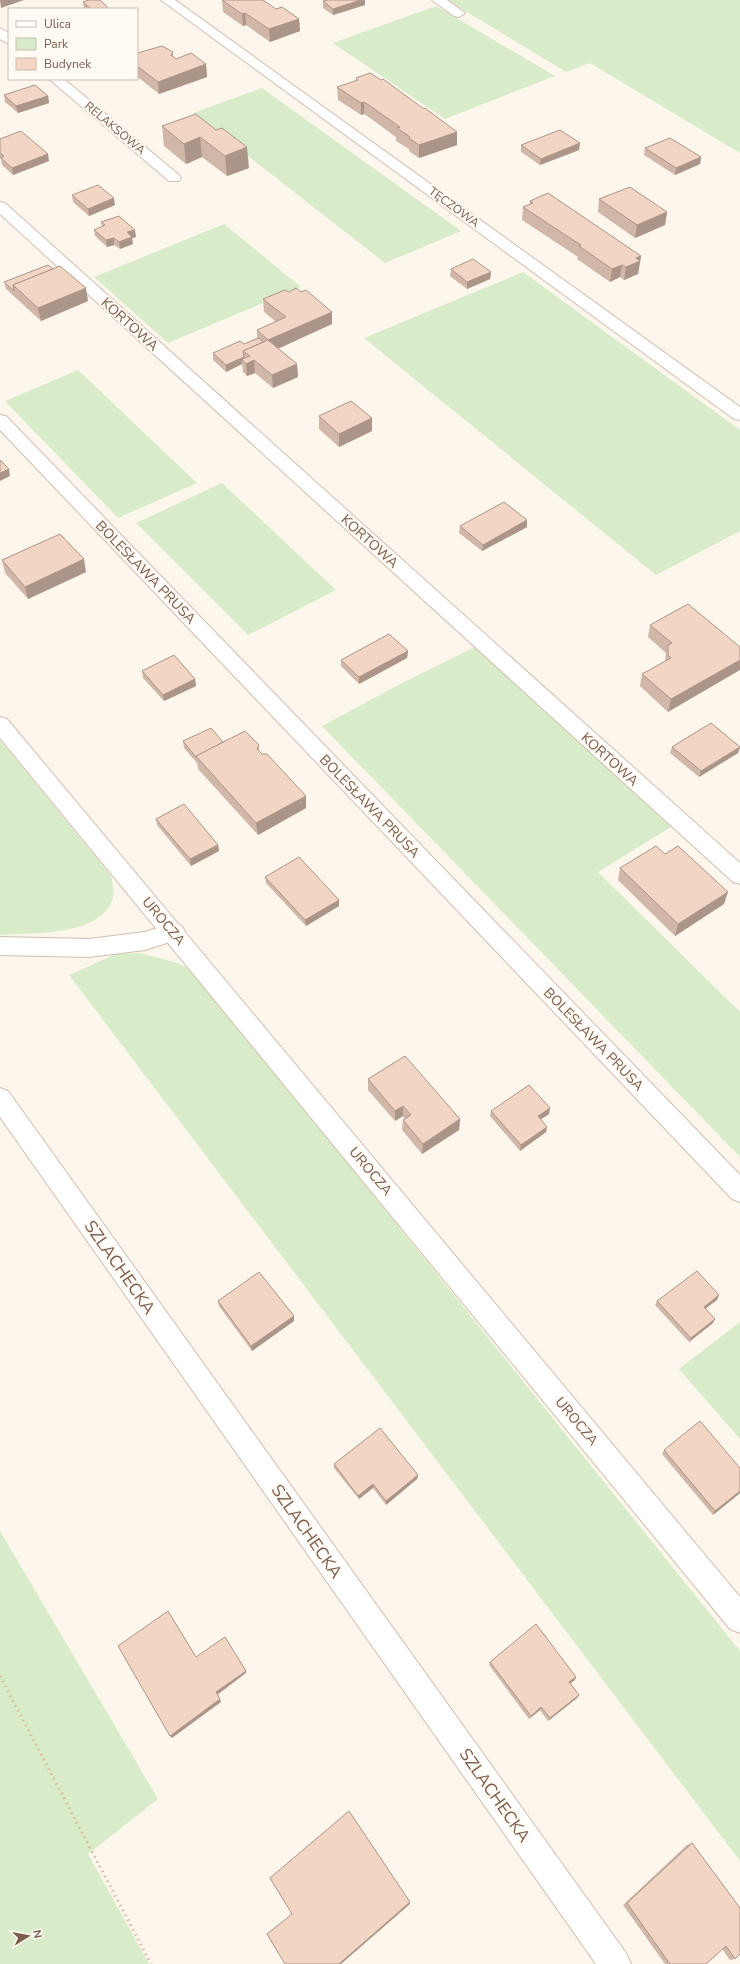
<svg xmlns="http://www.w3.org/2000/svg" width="740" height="1964" viewBox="0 0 740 1964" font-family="'Nunito Sans',sans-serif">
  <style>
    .green { fill: #d8ecc9 }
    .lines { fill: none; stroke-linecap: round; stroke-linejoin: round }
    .lane-casing { stroke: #d1beb0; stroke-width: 2 }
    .street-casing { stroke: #d1beb0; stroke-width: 2 }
    .path { stroke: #d9b8a5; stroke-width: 3; stroke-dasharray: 1.5 4; stroke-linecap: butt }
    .lane { fill: #fff; fill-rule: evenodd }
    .street { fill: #fff; fill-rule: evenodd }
    .wall { fill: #d1b7a8 }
    .shaded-wall { fill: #aa9588 }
    .building { fill: #f3d5c3; stroke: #aa9588 }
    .labels { text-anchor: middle; stroke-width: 4; stroke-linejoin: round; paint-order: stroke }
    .far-street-label { font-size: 12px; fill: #7a5c4d; stroke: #fffaf3 }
    .street-label { font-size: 14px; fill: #7a5c4d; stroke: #fffaf3 }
    .near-street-label { font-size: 17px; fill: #7a5c4d; stroke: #fffaf3 }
  </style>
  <rect width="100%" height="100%" fill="#fdf6ec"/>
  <g class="green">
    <path d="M447,0H740V153L590,63L566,72Z"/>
    <path d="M436,6L555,76L445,119L333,43Z"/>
    <path d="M262,88L461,231L385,263L193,113Z"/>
    <path d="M224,224L301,287L168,343L94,277Z"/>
    <path d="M523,272L740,430V531L656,575L364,338Z"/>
    <path d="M78,370L197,483L118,518L5,401Z"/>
    <path d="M222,483L336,590L248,635L136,523Z"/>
    <path d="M475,647L671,827L598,872L740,1012V1157L322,726L402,683Z"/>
    <path d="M0,740L111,876C113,885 115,894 111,903C95,936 31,933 0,935Z"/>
    <path d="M140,953L178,963L193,971L740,1651V1861L69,975L116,954Z"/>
    <path d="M740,1322V1439L679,1369Z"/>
    <path d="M0,1531L158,1799L88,1854L149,1964H0Z"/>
  </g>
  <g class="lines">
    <defs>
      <path id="lane" d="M174,923L182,926L185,932L182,938L145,950L89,957L0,955V937L89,939L145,932Z"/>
      <g id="street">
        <path d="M161,0H175L740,407V420L734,419Z"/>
        <path d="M432,0H447L465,13L459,17L454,16Z"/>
        <path d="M0,28L9,33V44L0,39Z"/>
        <path d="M49,79H64L179,175L181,178L179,181H169Z"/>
        <path d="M0,202L5,203L740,863V884L733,882L0,214Z"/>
        <path d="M0,415L6,416L740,1175V1202L732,1199L0,430Z"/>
        <path d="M0,717L7,719L740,1597V1633L730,1629L0,738Z"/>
        <path d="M0,1088L8,1091L626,1953L631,1964H596L0,1117Z"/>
      </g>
    </defs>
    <use href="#lane" class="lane-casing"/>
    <use href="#street" class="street-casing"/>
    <path class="path" d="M0,1676L151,1964"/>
    <use href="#lane" class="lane"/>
    <use href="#street" class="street"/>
  </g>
  <g class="wall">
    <path d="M222,0L276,9L299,19L300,31L270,42L246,25L243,26L223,12Z"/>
    <path d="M323,1L365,5L333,15L323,8Z"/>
    <path d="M83,2L109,9H85L84,8Z"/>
    <path d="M173,52V56L176,59L206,64L207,77L159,94L139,78H137V54Z"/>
    <path d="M356,78L457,132V145L419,158L409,151V149L396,141V137L370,118L364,114L361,115L338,100L337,87L356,81Z"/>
    <path d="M4,95L48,96L49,103L18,113L5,102Z"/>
    <path d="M196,114L249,168L227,176L202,157L186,164L164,146L162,126Z"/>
    <path d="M0,139L49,161L13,175L2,165L1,159L0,158Z"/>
    <path d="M580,143L579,150L540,165L521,152V145Z"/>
    <path d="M645,148L701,157L700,164L675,175L644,155Z"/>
    <path d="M72,195L115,205L89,216L73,202Z"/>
    <path d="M599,199L667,212L665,225L635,238L598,212Z"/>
    <path d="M530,201L641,256L638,274L624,280L620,277L610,282L577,259L578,257L569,251L522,220L523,207L530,204Z"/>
    <path d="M101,222L136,237L132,238L133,244L120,249L114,245L107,247L95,236L94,230L102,227Z"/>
    <path d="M451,269L491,272L490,279L467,289L450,276Z"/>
    <path d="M4,282L88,301L41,321L6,289Z"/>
    <path d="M263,299L332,324L278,348L297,364L298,377L273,388L255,373L247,376L243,372L242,364L226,372L213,360V353L244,344L257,338V330L276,322L264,312Z"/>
    <path d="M319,416L372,418V431L339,447L319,429Z"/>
    <path d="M527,520V527L482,551L459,533L460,526Z"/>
    <path d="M2,560L86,572L28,599L5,573Z"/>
    <path d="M650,625L740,647L668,712L640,686L642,674L665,661L666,653L648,637Z"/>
    <path d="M408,651L407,658L359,684L341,666V660Z"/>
    <path d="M142,671L195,679L196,686L164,701L143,678Z"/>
    <path d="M183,741L223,742L259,745V751L306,808L258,835L198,769L197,763L184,748Z"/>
    <path d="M672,747H740L738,753L699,777L670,753Z"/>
    <path d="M156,819L218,845L219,851L191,866L157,825Z"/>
    <path d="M620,868L724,904L675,936L618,880Z"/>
    <path d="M265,877L339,906L306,926L266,883Z"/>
    <path d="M368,1079L460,1119L459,1130L422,1154L402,1130L403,1120L405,1119L403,1116L395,1121L368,1090Z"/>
    <path d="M550,1108L549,1114L540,1119L547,1127L546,1132L520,1151L490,1116L491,1111Z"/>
    <path d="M719,1295L717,1300L706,1308L713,1323L689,1342L655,1305L657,1301Z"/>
    <path d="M218,1301L294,1321L252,1351L219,1306Z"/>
    <path d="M664,1450L740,1493L713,1515L662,1454Z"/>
    <path d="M334,1464L418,1475L417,1479L386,1505L373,1488L359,1499L334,1468Z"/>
    <path d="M490,1662L575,1680L570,1683L579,1695L577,1698L548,1721L540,1710L529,1719L489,1665Z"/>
    <path d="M692,1843L735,1959L730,1960L722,1949L706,1964H665L623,1905L687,1845Z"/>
  </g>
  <g class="shaded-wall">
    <path d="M0,0H24L1,8Z"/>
    <path d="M361,0H365V5L333,15V9Z"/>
    <path d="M245,13L246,25L243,26L242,14Z"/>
    <path d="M299,19L300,31L270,42L269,29Z"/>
    <path d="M206,64L207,77L159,94L158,82Z"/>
    <path d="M48,96L49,103L18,113L16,106Z"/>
    <path d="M364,102V114L361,115V103Z"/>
    <path d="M457,132V145L419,158V145Z"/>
    <path d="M200,137L202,157L186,164L184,144Z"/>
    <path d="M580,143L579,150L540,165L541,159Z"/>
    <path d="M247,147L249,168L227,176L225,156Z"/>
    <path d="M48,154L49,161L13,175L12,168Z"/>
    <path d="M701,157L700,164L675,175L676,168Z"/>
    <path d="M114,198L115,205L89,216L88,209Z"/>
    <path d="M667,212L665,225L635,238L637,225Z"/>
    <path d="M135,230L136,237L132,238L133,244L120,249L119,242L127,232Z"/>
    <path d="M114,238V245L107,247L106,240Z"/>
    <path d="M641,256L638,274L624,280L626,267L636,258Z"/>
    <path d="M622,265L620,277L610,282L612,269Z"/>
    <path d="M491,272L490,279L467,289V282Z"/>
    <path d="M86,288L88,301L41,321L38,308Z"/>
    <path d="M332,312V324L269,353L268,340Z"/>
    <path d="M244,357V361L242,359V364L226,372V365Z"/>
    <path d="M254,360L255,373L247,376L246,364Z"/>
    <path d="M297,364L298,377L273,388L272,375Z"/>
    <path d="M372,418V431L339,447V434Z"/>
    <path d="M9,469L10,476L0,481V473Z"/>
    <path d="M527,520V527L482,551L483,545Z"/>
    <path d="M84,559L86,572L28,599L25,587Z"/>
    <path d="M408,651L407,658L359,684V677Z"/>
    <path d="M740,660V670L668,712L671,699Z"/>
    <path d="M195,679L196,686L164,701L163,695Z"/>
    <path d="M740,747L738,753L699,777L701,771Z"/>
    <path d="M306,796V808L258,835L256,823Z"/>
    <path d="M218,845L219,851L191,866L190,859Z"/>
    <path d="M728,892L724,904L675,936L678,924Z"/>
    <path d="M339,900V906L306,926L305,920Z"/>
    <path d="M403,1106V1116L395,1121V1111Z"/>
    <path d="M550,1108L549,1114L537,1122L538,1116Z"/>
    <path d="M460,1119L459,1130L422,1154L423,1144Z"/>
    <path d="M547,1127L546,1132L520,1151L521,1145Z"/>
    <path d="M719,1295L717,1300L702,1311L704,1307Z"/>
    <path d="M294,1316V1321L252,1351L251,1346Z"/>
    <path d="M715,1319L713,1323L689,1342L691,1338Z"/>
    <path d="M418,1475L417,1479L386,1505V1501Z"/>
    <path d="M373,1484V1488L359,1499L358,1496Z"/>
    <path d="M740,1491V1493L713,1515L715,1511Z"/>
    <path d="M246,1671V1673L217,1695L216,1692Z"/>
    <path d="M576,1677L575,1680L568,1685L569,1682Z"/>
    <path d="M579,1695L577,1698L548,1721L550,1718Z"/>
    <path d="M220,1699L221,1702L172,1738L170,1736Z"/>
    <path d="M541,1707L540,1710L529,1719L531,1716Z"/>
    <path d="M410,1902V1904L341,1964H339Z"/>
  </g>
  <g class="building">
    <path d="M89,0H100L109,9H91L83,2Z"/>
    <path d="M222,0H263L276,9L282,7L299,19L269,29L245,13L242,14Z"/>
    <path d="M328,0H361L333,9L323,1Z"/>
    <path d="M162,46L173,52L171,55L176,59L191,53L206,64L158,82L137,66V54L141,52Z"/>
    <path d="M370,73L381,80L383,79L424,109L425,108L457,132L419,145L409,138L410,137L397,128L400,127L370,106L364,102L361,103L337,87L358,80L356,78Z"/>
    <path d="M35,85L48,96L16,106L4,95Z"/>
    <path d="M196,114L216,130L222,128L247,147L225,156L200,137L184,144L162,126Z"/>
    <path d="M560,130L580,143L541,159L521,145Z"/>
    <path d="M21,131L48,154L12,168L1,158L4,156L0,153V139Z"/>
    <path d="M670,138L701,157L676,168L645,148Z"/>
    <path d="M98,185L114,198L88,209L72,195Z"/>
    <path d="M630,187L667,212L637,225L599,199Z"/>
    <path d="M548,193L641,256L636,258L640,261L626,267L622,265L612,269L579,246L581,245L570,238L523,207L533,203L530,201Z"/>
    <path d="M119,216L135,230L127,232L132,237L119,242L114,238L106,240L94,230L105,225L101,222Z"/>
    <path d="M473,259L491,272L467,282L451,269Z"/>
    <path d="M48,265L53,269L13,285L14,291L4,282Z"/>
    <path d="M60,266L86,288L38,308L13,285Z"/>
    <path d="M296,288L301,292L306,290L332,312L268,340L257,330L286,317L263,299L285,290L289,292Z"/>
    <path d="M259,338L263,342L243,351L244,357L226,365L213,353L240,341L244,344Z"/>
    <path d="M268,340L297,364L272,375L254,360L246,364L242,359L250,356L243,351Z"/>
    <path d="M351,401L372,418L339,434L319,416Z"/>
    <path d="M0,460L9,469L0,473Z"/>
    <path d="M504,502L527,520L483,545L460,526Z"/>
    <path d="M60,534L84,559L25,587L2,560Z"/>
    <path d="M688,604L740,647V660L671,699L642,674L671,658L668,655V645L672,643L650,625Z"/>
    <path d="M389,634L408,651L359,677L341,660Z"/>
    <path d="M174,655L195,679L163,695L142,671Z"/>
    <path d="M711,723L740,747L701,771L672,747Z"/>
    <path d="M211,728L223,742L196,757L183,741Z"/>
    <path d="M245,731L259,745L257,749L262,754H267L306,796L256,823L196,756Z"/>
    <path d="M184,804L218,845L190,859L156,819Z"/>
    <path d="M656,846L665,854L678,846L728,892L678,924L620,868Z"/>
    <path d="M299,857L339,900L305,920L265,877Z"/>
    <path d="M405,1056L460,1119L423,1144L403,1120L411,1115L403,1106L395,1111L368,1079Z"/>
    <path d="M529,1085L550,1108L538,1116L547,1127L521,1145L491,1111Z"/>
    <path d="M697,1271L719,1295L704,1307L715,1319L691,1338L657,1301Z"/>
    <path d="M259,1272L294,1316L251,1346L218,1301Z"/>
    <path d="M700,1421L740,1468V1491L715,1511L664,1450Z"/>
    <path d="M380,1428L418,1475L386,1501L373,1484L358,1496L334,1464Z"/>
    <path d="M168,1611L196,1657L225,1637L246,1671L216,1692L220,1699L170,1736L118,1646Z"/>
    <path d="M536,1624L576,1677L569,1682L579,1695L550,1718L541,1707L531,1716L490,1662Z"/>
    <path d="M349,1811L410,1902L339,1964H285L267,1934L292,1914L270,1878Z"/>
    <path d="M692,1843L740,1908V1954L735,1959L726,1946L706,1964H670L627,1903Z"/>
  </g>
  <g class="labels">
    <g class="far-street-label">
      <text transform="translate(115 128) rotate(40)" y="4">RELAKSOWA</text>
      <text transform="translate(454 207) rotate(36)" y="4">TĘCZOWA</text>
    </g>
    <g class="street-label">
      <text transform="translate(130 324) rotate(42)" y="5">KORTOWA</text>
      <text transform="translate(370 541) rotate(42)" y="5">KORTOWA</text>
      <text transform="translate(146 572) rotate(46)" y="5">BOLESŁAWA PRUSA</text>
      <text transform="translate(610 759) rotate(42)" y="5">KORTOWA</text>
      <text transform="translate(370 806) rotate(46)" y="5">BOLESŁAWA PRUSA</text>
      <text transform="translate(164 921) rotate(50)" y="5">UROCZA</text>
      <text transform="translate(594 1039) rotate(46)" y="5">BOLESŁAWA PRUSA</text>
      <text transform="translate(371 1171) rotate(50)" y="5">UROCZA</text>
      <text transform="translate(577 1421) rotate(50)" y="5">UROCZA</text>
    </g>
    <g class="near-street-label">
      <text transform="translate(120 1267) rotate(55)" y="6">SZLACHECKA</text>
      <text transform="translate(307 1531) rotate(55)" y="6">SZLACHECKA</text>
      <text transform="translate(495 1795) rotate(55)" y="6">SZLACHECKA</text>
    </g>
  </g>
  <rect x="8" y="8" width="130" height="72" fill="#fffaf3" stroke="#cabbb1"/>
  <rect x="16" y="21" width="20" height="6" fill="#ffffff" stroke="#cabbb1"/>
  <text x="44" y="28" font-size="12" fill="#7a5c4d">Ulica</text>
  <rect x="16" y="38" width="20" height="12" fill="#d8ecc9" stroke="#cabbb1"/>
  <text x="44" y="48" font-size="12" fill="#7a5c4d">Park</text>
  <rect x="16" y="58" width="20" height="12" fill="#f3d5c3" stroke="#cabbb1"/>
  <text x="44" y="68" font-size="12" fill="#7a5c4d">Budynek</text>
  <g transform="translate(28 1936) rotate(79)" stroke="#fffaf3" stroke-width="3" paint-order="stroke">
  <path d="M0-3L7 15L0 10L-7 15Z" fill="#7a5c4d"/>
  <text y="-6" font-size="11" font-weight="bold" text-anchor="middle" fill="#7a5c4d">N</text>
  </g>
</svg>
